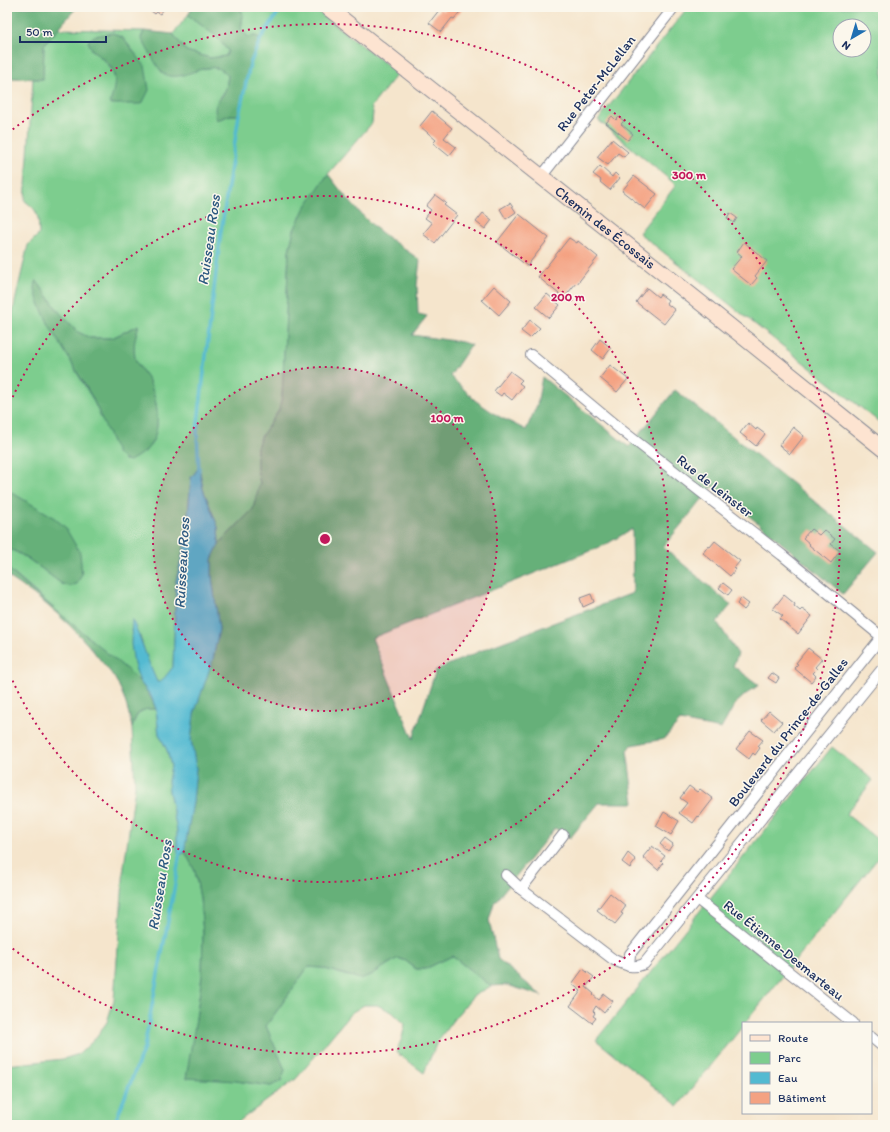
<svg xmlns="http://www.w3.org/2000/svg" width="890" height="1132" viewBox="0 0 890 1132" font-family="Itim,sans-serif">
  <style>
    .green { fill: #7dcd8e; stroke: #4c7e76; fill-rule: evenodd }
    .forest { fill: #66b079; stroke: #40706c; fill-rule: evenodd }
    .water { fill: #53bad1; stroke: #377498 }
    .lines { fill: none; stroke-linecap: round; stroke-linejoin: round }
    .stream { stroke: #53bad1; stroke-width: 3.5 }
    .building { fill: #f4a282 }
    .minor-casing { stroke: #888a95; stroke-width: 12 }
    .secondary-casing { stroke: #888a95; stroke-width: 17 }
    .minor { stroke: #fff; stroke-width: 10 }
    .secondary { stroke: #fde4d1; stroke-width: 15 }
    .ring { fill: none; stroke: #c2185b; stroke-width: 2; stroke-dasharray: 2 4 }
    .labels { text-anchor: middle; stroke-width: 3; stroke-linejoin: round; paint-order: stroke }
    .street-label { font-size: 14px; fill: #1b2f5e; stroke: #fbf7ec }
    .water-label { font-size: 15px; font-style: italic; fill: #2c5980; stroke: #fbf7ec }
    .centre { fill: #c2185b; stroke: #fbf7ec; stroke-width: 2 }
    .ring-label { font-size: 12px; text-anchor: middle; font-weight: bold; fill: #c2185b; stroke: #fbf7ec; stroke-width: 3; stroke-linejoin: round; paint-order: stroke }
  </style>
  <rect width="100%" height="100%" fill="#fbf7ec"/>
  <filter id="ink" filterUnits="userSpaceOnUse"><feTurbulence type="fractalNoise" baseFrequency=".025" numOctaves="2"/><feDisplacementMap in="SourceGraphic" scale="8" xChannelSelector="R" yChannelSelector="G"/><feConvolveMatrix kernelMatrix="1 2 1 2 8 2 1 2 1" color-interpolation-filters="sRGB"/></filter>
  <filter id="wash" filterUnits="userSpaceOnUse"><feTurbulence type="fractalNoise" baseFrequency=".012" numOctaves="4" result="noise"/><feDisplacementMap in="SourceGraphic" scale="16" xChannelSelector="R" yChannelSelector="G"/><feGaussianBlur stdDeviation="0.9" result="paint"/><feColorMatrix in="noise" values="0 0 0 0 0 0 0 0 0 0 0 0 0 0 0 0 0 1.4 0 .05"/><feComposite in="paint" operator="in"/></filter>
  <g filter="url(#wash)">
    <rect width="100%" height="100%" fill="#f5e5cc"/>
    <g class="green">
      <path d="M240,7H312L398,73L371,107L373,112L372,123L328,174L294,230L289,251L282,397L279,410L261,437L257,447V469L260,483L253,509L219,544L218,527L203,489L199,468L191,478L186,540L176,581L173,667L161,683L157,682L149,666L140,636L134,664L140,682L7,568V549C22,551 49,575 62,584L69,586L27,502L7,490V339L18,288L28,245L39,234C38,217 40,212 25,201L33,79H43L44,45L58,29L144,31L141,38L197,70C210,68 218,64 228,75L226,89L218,100L217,120L230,115H239L250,64L261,38L255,36L248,37L241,29L243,15ZM113,33L123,38L131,49L116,83C112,65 104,60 91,49ZM36,280L60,313L78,332L90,338H112L139,325L133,341L135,360L149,381L156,404L157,426L152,443L144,453L102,419L92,398L73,366Z"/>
      <path d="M688,7H883V425L639,233L676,185L598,120ZM840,26H864V50H840Z"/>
      <path d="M188,15L217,37L228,51L226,56L210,58L186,51L173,34Z"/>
      <path d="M146,709H156L159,734L167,750L171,766L168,781L169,791L177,831V847L179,855L184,853V850L195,871L200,898L203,933L202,976L196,1019L236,1081L271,1086L285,1070L266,1026L308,967L322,968L348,976L371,975L398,958L406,961L416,969H425L452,956L491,986L472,997L453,1020L437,1042L424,1073L396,1052L402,1038L405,1024L392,1012L377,1005H364L351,1013L296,1079L234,1125H7V1065L63,1059L79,1054L94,1040L107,1022L114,1000L124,867L135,787L132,728C135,718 137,713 146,709Z"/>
      <path d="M832,747L873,780L846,814L883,844V852L745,1023H743V1026L678,1106L596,1040Z"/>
    </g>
    <g class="forest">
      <path d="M7,7H77L44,45L43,79L7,78Z"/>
      <path d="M193,7H240L243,15L241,29L248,37L255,36L261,38L250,64L239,115H230L217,120C211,100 221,103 226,88C227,85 227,80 228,76C211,53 184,85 164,74C159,71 145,44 141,38L144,31L173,34L186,51L210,58L226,56L228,51L217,37L188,15Z"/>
      <path d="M113,33L123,38L145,66L149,90L142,104H110C115,84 120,72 102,58C95,52 91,50 88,41L94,36Z"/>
      <path d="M328,174C340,190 352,205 366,219C382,235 402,247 420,260L417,285L418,314L427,316L412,335L462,342L471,345L450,376L476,401L498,416L526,430L537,405L542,377L629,447L675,390L878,552L843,594L713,486L663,547L731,605L717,622L738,654L733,666L759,685L746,694L735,704L721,729L680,721L664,739L632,745L627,750L634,803H599L570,838L555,828L494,903L489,920L498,959L542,996L507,985L491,986L452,956L425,969H416L406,961L398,958L371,975L360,979L322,968L308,967L266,1026L285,1070L281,1081L271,1086L236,1081L186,1078L196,1019L202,976L203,933L200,898L195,871L184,850L193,802L196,768L191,740L194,714L213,659L219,629L212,577V559L219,544L253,509L260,483L257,469V447L261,437L279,410L282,397L289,251L294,230L304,209ZM632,529L633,593L492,646L436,670L413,739L372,638L605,545Z"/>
      <path d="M36,280L60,313L78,332L90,338H112L139,325C135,338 133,344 135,358C137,366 145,373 149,381C157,399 162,427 151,444C146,452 138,456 130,461L124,460L117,453L92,397L49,325L38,301L35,289Z"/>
      <path d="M7,490L52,516L65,527L80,553L82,574L77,584L69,586L62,584C49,575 22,551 7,549Z"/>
      <path d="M7,568L29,588L130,672C142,683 150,694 156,709C140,708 136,713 132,728C129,713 125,698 118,684C114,676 108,669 102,662C76,628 43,599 7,576Z"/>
    </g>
    <path class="water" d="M199,467L203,489L218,527L219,544L212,559V577L219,629L213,659L194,714L191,740L196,768L193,802L184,853L179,856L177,847V831L169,791L168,781L171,766L167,750L159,734L156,709L151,696L140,682L134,664L131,644L132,619C142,640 147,661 157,682H161L173,667L176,581L186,540L191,478Z"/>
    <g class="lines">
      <g class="stream">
        <path d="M199,471L197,431L221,231L239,115L250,64L261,38L282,7"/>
        <path d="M114,1125L144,1048L175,884L180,851"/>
      </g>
    </g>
    <g id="blocks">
      <g class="building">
        <path d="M146,7H161L164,9L160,14L157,12L155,14Z"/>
        <path d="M447,7H464L454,19L452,18L441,32L429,23L440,9L444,11Z"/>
        <path d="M432,111L452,128L444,138L456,147L449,156L433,143L436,140L420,126Z"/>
        <path d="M612,116L616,120L619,117L624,121L621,124L633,134L628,140L606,123Z"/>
        <path d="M612,139L628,152L624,157L618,153L608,165L597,157Z"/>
        <path d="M600,166L612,177L615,173L620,178L610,190L600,182L601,180L593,174Z"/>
        <path d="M634,176L657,194L645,209L622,191Z"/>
        <path d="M435,195L446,203L444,205L457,215L435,243L423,234L432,223L425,218L431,210L426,206Z"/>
        <path d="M510,203L516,212L506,219L500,209Z"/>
        <path d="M483,213L492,220L485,229L476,222Z"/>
        <path d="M730,213L737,218L734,223L727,218Z"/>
        <path d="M519,214L549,238L527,266L497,242Z"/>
        <path d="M569,238L577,243L578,241L598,257L577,284L576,283L564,298L538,277Z"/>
        <path d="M744,242L767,261L755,276L757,278L751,285L731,269L742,256L737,252Z"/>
        <path d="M494,286L511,301L499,315L482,300Z"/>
        <path d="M647,288L658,297L660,294L668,300L666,303L675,310L664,324L636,302Z"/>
        <path d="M547,294L560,305L549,318L536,307Z"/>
        <path d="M530,320L540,328L530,338L521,331Z"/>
        <path d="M600,339L611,348L603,359L592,350Z"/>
        <path d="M610,365L628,379L617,392L600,378Z"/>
        <path d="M510,371L522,380L519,383L523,386L512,400L503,393L501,396L494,391Z"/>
        <path d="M748,423L756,430L757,428L765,434L756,446L740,433Z"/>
        <path d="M793,427L804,436L790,454L779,445Z"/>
        <path d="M811,529L819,535L824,530L835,539L831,544L840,551L831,563L809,545L810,544L803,538Z"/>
        <path d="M715,541L740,561L734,568L736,569L730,576L703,553L708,546L710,547Z"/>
        <path d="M723,583L732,590L728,595L719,588Z"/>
        <path d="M591,594L594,602L583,607L580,598Z"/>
        <path d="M784,595L795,604L794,606L800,611L802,609L812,616L798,634L780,619L783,616L773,609Z"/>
        <path d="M741,598L749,604L744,610L737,604Z"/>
        <path d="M808,648L822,659L815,667L817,669L813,673L816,676L811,682L794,668L798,664L796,663Z"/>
        <path d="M772,673L779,678L776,683L768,678Z"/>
        <path d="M769,711L782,722L774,731L761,720Z"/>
        <path d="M750,731L763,740L758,746L760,748L755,755L753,753L749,759L736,749Z"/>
        <path d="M689,786L697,792L700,789L713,799L699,817L698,816L693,823L679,813L687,803L680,798Z"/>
        <path d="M664,812L679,821L671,835L656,826Z"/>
        <path d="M665,838L673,844L668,851L660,844Z"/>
        <path d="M652,846L665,856L661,861L663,863L658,870L643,857Z"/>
        <path d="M628,853L636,860L630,868L622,862Z"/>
        <path d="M610,893L626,906L621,913L623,914L615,924L597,910Z"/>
        <path d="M583,969L594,977L586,987L594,994L593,995L599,1000L604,994L613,1001L604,1013L596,1006L593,1011L595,1013L593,1016L596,1018L592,1023L570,1006L581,991L572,984Z"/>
      </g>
    </g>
  </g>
  <g filter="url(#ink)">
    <use href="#blocks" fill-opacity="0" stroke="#888a95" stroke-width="1"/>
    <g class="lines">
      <defs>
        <g id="minor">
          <path d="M541,177L674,7"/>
          <path d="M531,355L620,429L782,555L883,638"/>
          <path d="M506,875L521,889L614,960C625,965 633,969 644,964L883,668"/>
          <path d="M521,889L563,835"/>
          <path d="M697,899L853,1023"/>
          <path d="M629,966L630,954L883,635"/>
          <path d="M871,1037L883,1047"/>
        </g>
        <g id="secondary">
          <path id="s1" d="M327,7L706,307L883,449"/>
        </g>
      </defs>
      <use href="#minor" class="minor-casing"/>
      <use href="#secondary" class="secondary-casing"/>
      <use href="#minor" class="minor"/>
      <use href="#secondary" class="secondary"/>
    </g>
  </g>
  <circle cx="325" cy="539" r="172" fill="#c2185b" fill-opacity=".12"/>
  <g class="ring">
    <circle cx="325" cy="539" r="172"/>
    <path d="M8 408A343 343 0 1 1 8 670"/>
    <path d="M8 133A515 515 0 1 1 8 945"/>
  </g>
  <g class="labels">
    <g class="street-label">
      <text transform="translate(596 83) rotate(-52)" y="5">Rue Peter-McLellan</text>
      <text dy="5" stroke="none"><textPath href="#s1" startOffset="355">Chemin des Écossais</textPath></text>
      <text transform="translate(715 486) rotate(38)" y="5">Rue de Leinster</text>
      <text transform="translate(788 732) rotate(-52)" y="5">Boulevard du Prince-de-Galles</text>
      <text transform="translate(784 950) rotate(39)" y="5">Rue Étienne-Desmarteau</text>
    </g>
    <g class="water-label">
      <text transform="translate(209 240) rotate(-82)" y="5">Ruisseau Ross</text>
      <text transform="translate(182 563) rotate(-87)" y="5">Ruisseau Ross</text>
      <text transform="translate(160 885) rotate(-81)" y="5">Ruisseau Ross</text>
    </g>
  </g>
  <circle cx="325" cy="539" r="6" class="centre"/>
  <g class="ring-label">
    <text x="689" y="179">300 m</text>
    <text x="568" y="301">200 m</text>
    <text x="447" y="422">100 m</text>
  </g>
  <rect width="890" height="1132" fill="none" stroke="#fbf7ec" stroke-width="24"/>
  <rect x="742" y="1022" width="130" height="92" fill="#fbf7ec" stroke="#a1a7b3"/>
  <rect x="750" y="1035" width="20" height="6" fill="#fde4d1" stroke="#a1a7b3"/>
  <text x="778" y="1042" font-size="12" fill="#1b2f5e">Route</text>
  <rect x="750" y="1052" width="20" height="12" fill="#7dcd8e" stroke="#a1a7b3"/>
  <text x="778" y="1062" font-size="12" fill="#1b2f5e">Parc</text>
  <rect x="750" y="1072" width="20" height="12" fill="#53bad1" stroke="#a1a7b3"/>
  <text x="778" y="1082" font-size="12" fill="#1b2f5e">Eau</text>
  <rect x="750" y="1092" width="20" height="12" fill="#f4a282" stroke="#a1a7b3"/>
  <text x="778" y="1102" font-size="12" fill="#1b2f5e">Bâtiment</text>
  <g transform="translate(852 38) rotate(218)"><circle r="19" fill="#fbf7ec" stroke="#a1a7b3"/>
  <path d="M0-3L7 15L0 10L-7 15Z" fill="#1f6fb2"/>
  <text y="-6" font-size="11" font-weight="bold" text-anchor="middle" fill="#1b2f5e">N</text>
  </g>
  <path d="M20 36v6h86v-6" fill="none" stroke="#1b2f5e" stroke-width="2"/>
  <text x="26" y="36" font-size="12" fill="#1b2f5e" stroke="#fbf7ec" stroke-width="3" paint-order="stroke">50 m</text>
</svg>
